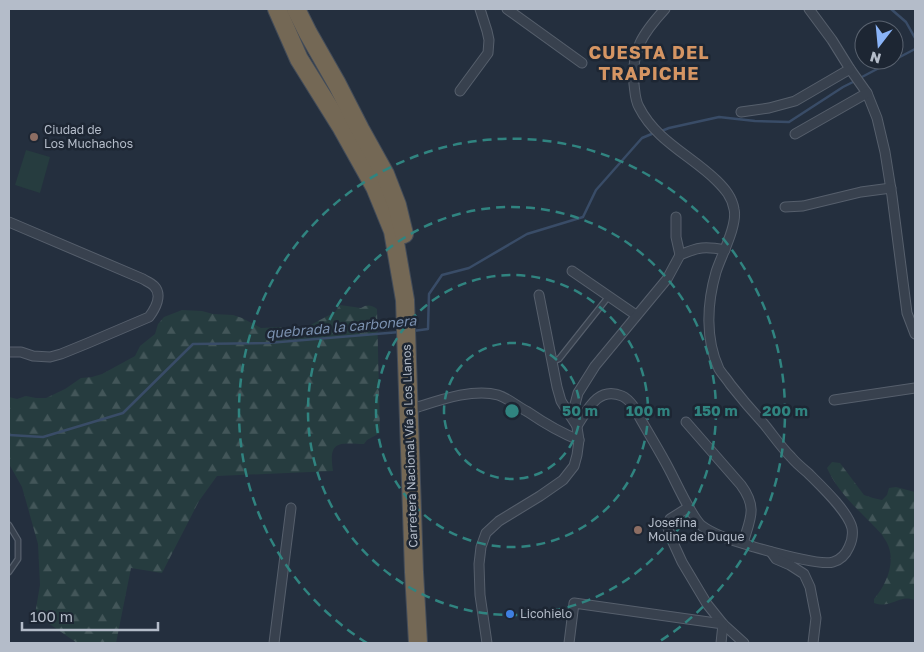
<svg xmlns="http://www.w3.org/2000/svg" width="924" height="652" viewBox="0 0 924 652" font-family="'Golos Text',sans-serif">
  <style>
    .forest { fill: url(#forest-firs) }
    .park { fill: #263c3f }
    .lines { fill: none; stroke-linecap: round; stroke-linejoin: round }
    .stream { stroke: #394c67; stroke-width: 2.5 }
    .lane-casing { stroke: #565f6c; stroke-width: 7 }
    .street-casing { stroke: #565f6c; stroke-width: 11 }
    .highway-casing { stroke: #434c59; stroke-width: 20 }
    .lane { stroke: #38414e; stroke-width: 4.5 }
    .street { stroke: #38414e; stroke-width: 9 }
    .highway { stroke: #746855; stroke-width: 18 }
    .ring { fill: none; stroke: #308480; stroke-width: 2.5; stroke-dasharray: 9 6 }
    .education-dot { fill: #8d6e63; stroke: #1d2633; stroke-width: 2 }
    .shop-dot { fill: #3f7fe0; stroke: #1d2633; stroke-width: 2 }
    .labels { text-anchor: middle; stroke-width: 5; stroke-linejoin: round; paint-order: stroke }
    .poi-label { font-size: 12px; fill: #b4bcc9; stroke: #1d2633; text-anchor: start }
    .street-label { font-size: 12px; fill: #b4bcc9; stroke: #1d2633 }
    .water-label { font-size: 14px; font-style: italic; fill: #7c92b1; stroke: #1d2633 }
    .district-label { font-size: 18px; font-weight: bold; letter-spacing: 1px; fill: #d59563; stroke: #1d2633 }
    .centre { fill: #308480; stroke: #1d2633; stroke-width: 2.5 }
    .ring-label { font-size: 15px; text-anchor: middle; font-weight: bold; fill: #308480; stroke: #1d2633; stroke-width: 5; stroke-linejoin: round; paint-order: stroke }
  </style>
  <defs>
    <pattern id="forest-firs" width="22" height="20" patternUnits="userSpaceOnUse" patternTransform="scale(1.25)"><rect width="22" height="20" fill="#263c3f"/><path d="M5 1l3.5 6h-7zM16 11l3.5 6h-7z" fill="#435659"/></pattern>
  </defs>
  <rect width="100%" height="100%" fill="#242f3e"/>
  <g class="forest">
    <path d="M340,305L361,308C367,304 372,305 377,309L380,433L367,440L364,444C339,443 328,440 333,471L217,476L199,501L162,573L131,568L116,643H77L35,614L40,585L38,544L22,487L9,464V397L17,399L26,396L36,398H46L65,389L81,378L92,377L102,374L135,356L140,346L155,334L158,324L164,317L182,310L202,311L213,314L233,315L242,318L261,328L281,327L291,330H301L335,312Z"/>
    <path d="M832,462L840,463L864,495L873,498L882,500L887,495L889,488L896,487L915,492V600C911,599 907,598 903,599C891,602 887,607 874,603V599C888,583 898,557 884,538C881,532 875,528 871,523C854,506 837,490 827,468Z"/>
  </g>
  <path class="park" d="M26,150L50,157L40,193L15,185Z"/>
  <g class="lines">
    <g class="stream">
      <path d="M891,9L906,22L915,38"/>
      <path d="M860,78L915,49"/>
      <path d="M659,132L669,128L719,117L755,121L789,122L843,87L855,81"/>
      <path d="M413,331L428,329L429,294L442,275L469,268L527,234L583,217L596,190L642,138L654,133"/>
      <path d="M9,435L43,437L123,413L193,344L268,343L400,332"/>
    </g>
    <defs>
      <g id="lane">
        <path d="M552,362L559,359L609,296"/>
        <path d="M9,525L18,540V559L9,572"/>
      </g>
      <g id="street">
        <path d="M507,9L582,63"/>
        <path d="M809,9L832,40L850,69L867,93L877,118L885,152L892,196L907,313L915,334"/>
        <path d="M460,91L488,53L489,40L487,31L480,9"/>
        <path d="M741,112L769,108L795,101L850,69"/>
        <path d="M795,134L867,93"/>
        <path d="M785,207L803,206L861,192L891,188"/>
        <path d="M676,217V237L680,255"/>
        <path d="M9,222L143,279C146,281 151,283 154,286C163,295 155,309 149,317L88,343L61,354L50,357L33,356L21,352H9"/>
        <path d="M572,271L636,315"/>
        <path d="M539,295L557,387L561,401L575,423"/>
        <path d="M834,400L915,388"/>
        <path d="M418,407C440,400 474,388 498,395C508,398 518,407 528,412C544,423 561,433 579,440"/>
        <path d="M686,422L741,485C758,508 750,519 743,543"/>
        <path d="M577,426C588,409 598,386 622,396C627,398 631,403 634,407C645,428 658,448 669,469C676,482 692,518 702,526C717,537 737,541 754,547C768,551 821,566 833,562C840,560 846,554 849,547C852,541 853,534 852,528C848,511 820,485 808,473C802,468 796,463 791,457C781,447 773,435 764,424C752,411 741,398 730,384C727,379 722,374 719,369C705,339 707,303 716,272C721,256 738,225 734,209C732,197 725,189 717,181C692,156 656,141 639,107C635,100 635,92 634,84C631,50 643,33 665,9"/>
        <path d="M689,507L670,519L668,528L671,538L682,562L707,604L723,624L744,643"/>
        <path d="M771,552L776,559L790,565L804,574L810,587L816,618L813,643"/>
        <path d="M274,643L291,508"/>
        <path d="M487,643L480,595L479,564L481,547L486,533L499,521L540,496L563,480L574,466L577,455L579,440L574,408L578,393L595,366L667,279L680,255C698,247 705,246 725,250"/>
        <path d="M569,643L574,603L723,624L721,643"/>
      </g>
      <g id="highway">
        <path d="M277,9L299,59L342,128L375,187L393,231L405,300L414,572L418,643"/>
        <path d="M296,9L308,33L337,84L360,129L385,174L397,205L404,234"/>
      </g>
    </defs>
    <use href="#lane" class="lane-casing"/>
    <use href="#street" class="street-casing"/>
    <use href="#highway" class="highway-casing"/>
    <use href="#lane" class="lane"/>
    <use href="#street" class="street"/>
    <use href="#highway" class="highway"/>
  </g>
  <g class="ring">
    <circle cx="512" cy="411" r="68"/>
    <circle cx="512" cy="411" r="136"/>
    <circle cx="512" cy="411" r="204"/>
    <path d="M367 643A273 273 0 1 1 657 643"/>
  </g>
  <g class="education-dot">
    <circle cx="34" cy="137" r="5"/>
    <circle cx="638" cy="530" r="5"/>
  </g>
  <circle class="shop-dot" cx="510" cy="614" r="5"/>
  <g class="labels">
    <g class="poi-label">
      <text x="44" y="134">Ciudad de<tspan x="44" dy="14">Los Muchachos</tspan></text>
      <text x="648" y="527">Josefina<tspan x="648" dy="14">Molina de Duque</tspan></text>
      <text x="520" y="618">Licohielo</text>
    </g>
    <g class="street-label">
      <text transform="translate(410 446) rotate(-92)" y="4">Carretera Nacional Vía a Los Llanos</text>
    </g>
    <g class="water-label">
      <text transform="translate(341 327) rotate(-5)" y="5">quebrada la carbonera</text>
    </g>
    <g class="district-label">
      <text x="649" y="59">CUESTA DEL<tspan x="649" dy="21">TRAPICHE</tspan></text>
    </g>
  </g>
  <circle cx="512" cy="411" r="8" class="centre"/>
  <g class="ring-label">
    <text x="580" y="416">50 m</text>
    <text x="648" y="416">100 m</text>
    <text x="716" y="416">150 m</text>
    <text x="785" y="416">200 m</text>
  </g>
  <rect width="924" height="652" fill="none" stroke="#b4bcc9" stroke-width="20"/>
  <g transform="translate(879 45) rotate(196)"><circle r="24" fill="#1d2633" stroke="#59626f"/>
  <path d="M0-4L9 19L0 12L-9 19Z" fill="#8ab4f8"/>
  <text y="-8" font-size="14" font-weight="bold" text-anchor="middle" fill="#b4bcc9">N</text>
  </g>
  <path d="M22 622v8h136v-8" fill="none" stroke="#b4bcc9" stroke-width="2.5"/>
  <text x="30" y="622" font-size="15" fill="#b4bcc9" stroke="#1d2633" stroke-width="4" paint-order="stroke">100 m</text>
</svg>
